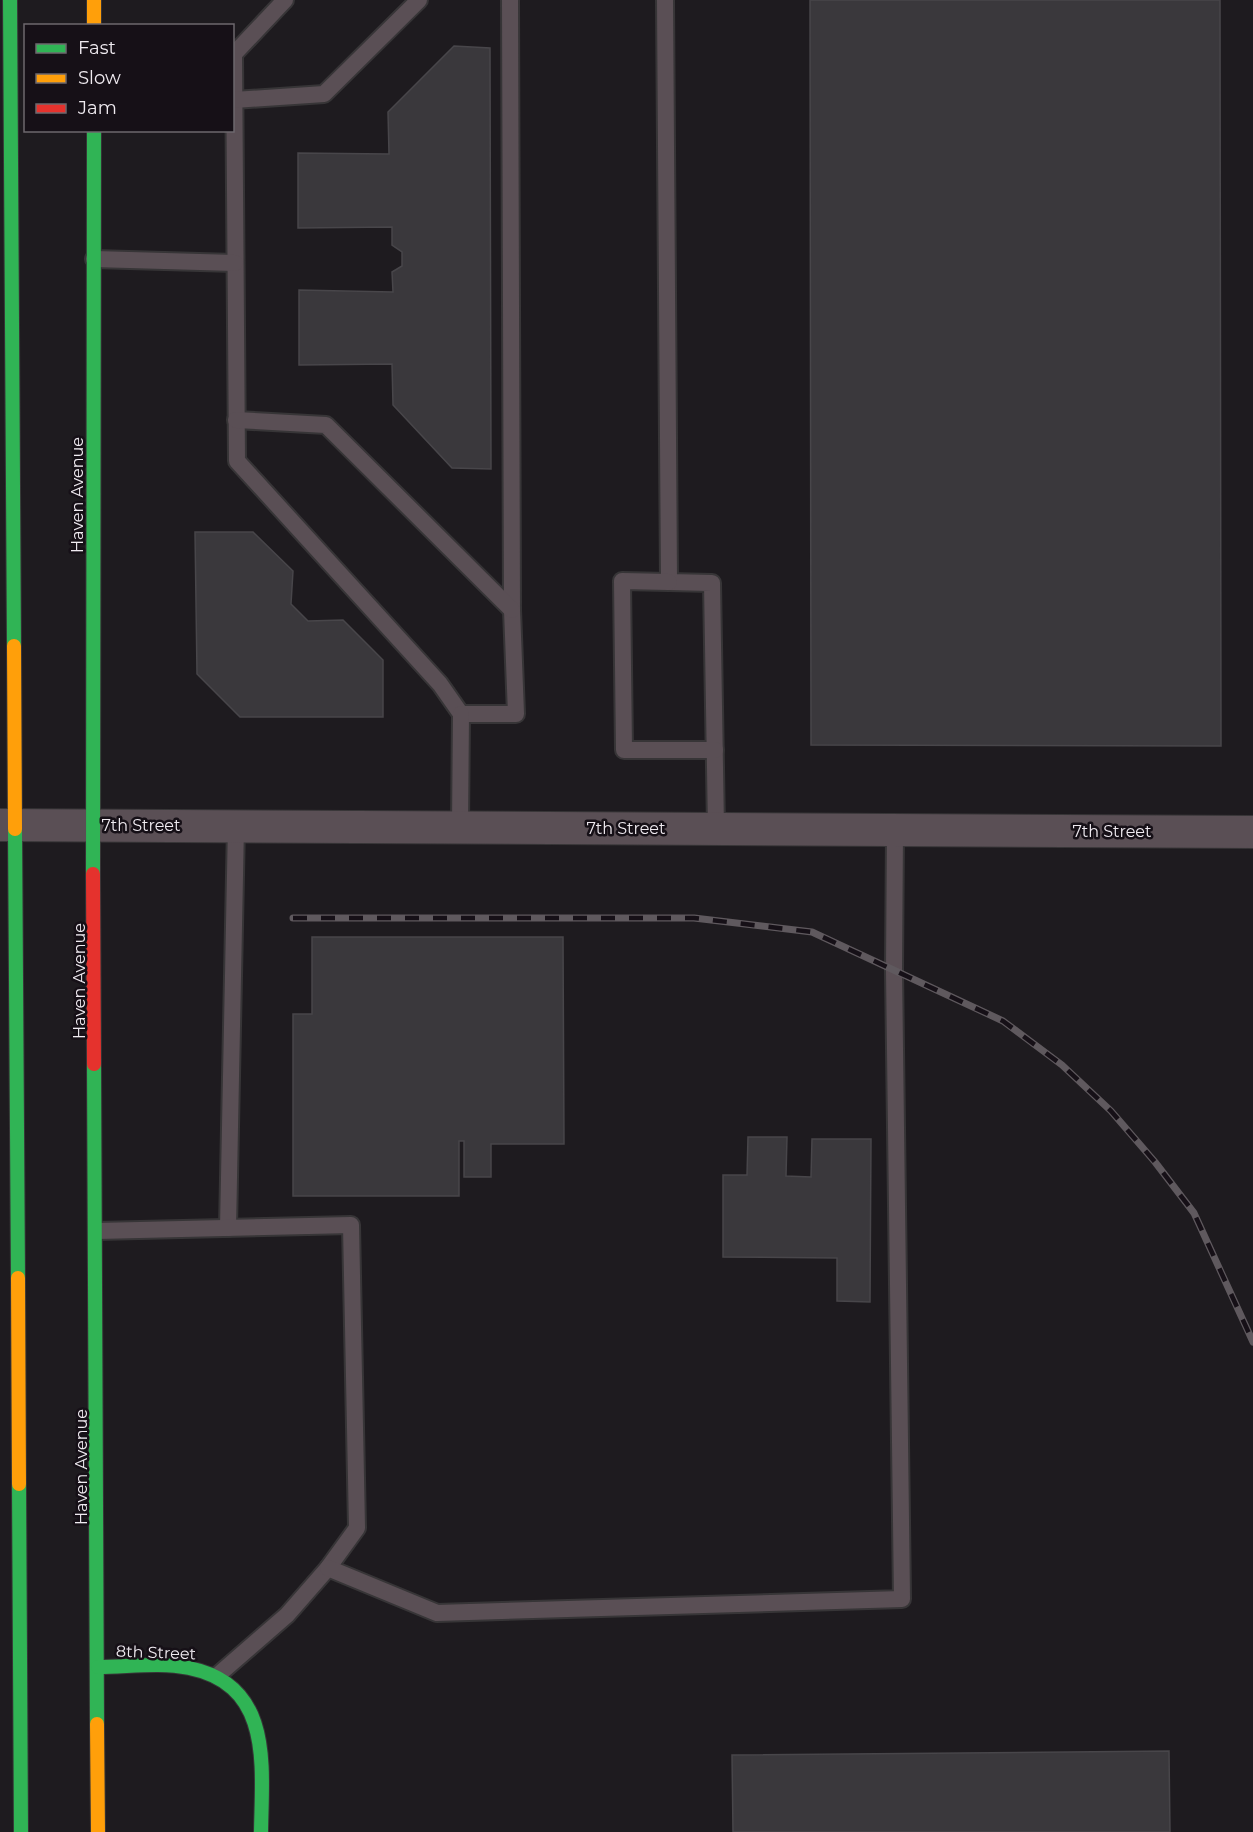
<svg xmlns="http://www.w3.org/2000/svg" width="1253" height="1832" viewBox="0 0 1253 1832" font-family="Montserrat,sans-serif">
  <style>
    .building { fill: #3a383c; stroke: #48464a; stroke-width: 1.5 }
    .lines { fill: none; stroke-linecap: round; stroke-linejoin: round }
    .lane-casing { stroke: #373537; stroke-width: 20 }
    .street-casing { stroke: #373537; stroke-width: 34 }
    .fast-casing { stroke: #373537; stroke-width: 16 }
    .slow-casing { stroke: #373537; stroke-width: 16 }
    .jam-casing { stroke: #373537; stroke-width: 16 }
    .lane { stroke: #5a4f55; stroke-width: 16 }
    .street { stroke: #5a4f55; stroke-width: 32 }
    .fast { stroke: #30b455; stroke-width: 14 }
    .slow { stroke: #ff9f0a; stroke-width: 14 }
    .jam { stroke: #e5322d; stroke-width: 14 }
    .rail-casing { stroke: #5f595e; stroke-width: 7 }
    .rail { stroke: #161017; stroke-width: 4.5; stroke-dasharray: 14; stroke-linecap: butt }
    .labels { text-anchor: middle; stroke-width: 5; stroke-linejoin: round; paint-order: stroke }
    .street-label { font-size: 16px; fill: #f0ebf1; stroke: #161017 }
  </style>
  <rect width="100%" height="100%" fill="#1e1b1f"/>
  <g class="building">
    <path d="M810,0H1220L1221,746L811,745Z"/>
    <path d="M454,46L490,48L491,469L452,468L393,405L392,364L299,365V290L393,292L392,272L402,266V252L392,245V227L298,228V153L389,154L388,112Z"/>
    <path d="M195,532H253L293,571L291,604L308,621L343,620L383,660V717H240L197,674Z"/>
    <path d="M312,937H563L564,1144H491V1177H464V1141H459V1196H293V1014H312Z"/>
    <path d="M748,1137H787L786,1176L811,1177L812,1139H871L870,1302L837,1301V1258L723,1257V1175H747Z"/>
    <path d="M1169,1751L1170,1832H733L732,1755Z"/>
  </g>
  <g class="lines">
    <defs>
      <g id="lane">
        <path d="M285,0L234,54L237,461L440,684L461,714H516L512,610L510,0"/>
        <path d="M665,0L669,582L712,583L716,829"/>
        <path d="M234,100L324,94L419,0"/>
        <path d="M94,259L235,263"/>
        <path d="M236,420L326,425L512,610"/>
        <path d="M669,582L622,581L624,750H715"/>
        <path d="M460,827L461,714"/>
        <path d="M228,1228L236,825"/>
        <path d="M97,1231L351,1225L357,1528L328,1568L287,1615L218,1675"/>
        <path d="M328,1568L437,1613L902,1599L894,970L895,830"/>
      </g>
      <path id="street" d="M0,825L1253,832"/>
      <g id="fast">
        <path d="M10,0L14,646"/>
        <path d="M15,829L18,1278"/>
        <path d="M93,874L94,130"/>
        <path d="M94,1064L97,1724"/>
        <path d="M19,1484L21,1832"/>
        <path d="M98,1667C128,1667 160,1662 189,1668C273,1685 262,1765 261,1832"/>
      </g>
      <g id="slow">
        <path d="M94,0V26"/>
        <path d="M14,646L15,829"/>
        <path d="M18,1278L19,1484"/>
        <path d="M97,1724L98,1832"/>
      </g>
      <path id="jam" d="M93,874L94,1064"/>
    </defs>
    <use href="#lane" class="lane-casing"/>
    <use href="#street" class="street-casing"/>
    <use href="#fast" class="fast-casing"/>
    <use href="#slow" class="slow-casing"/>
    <use href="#jam" class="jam-casing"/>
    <use href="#lane" class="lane"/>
    <use href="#street" class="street"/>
    <use href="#fast" class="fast"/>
    <use href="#slow" class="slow"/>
    <use href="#jam" class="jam"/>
    <defs>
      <path id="rail" d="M293,918H694L812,932L1003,1021L1062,1065L1111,1111L1155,1162L1194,1213L1253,1342"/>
    </defs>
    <use href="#rail" class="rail-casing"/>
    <use href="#rail" class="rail"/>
  </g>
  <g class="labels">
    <g class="street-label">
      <text transform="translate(77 495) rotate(-90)" y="6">Haven Avenue</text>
      <text x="141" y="831">7th Street</text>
      <text x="626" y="834">7th Street</text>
      <text x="1112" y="837">7th Street</text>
      <text transform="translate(79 981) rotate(-90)" y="6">Haven Avenue</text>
      <text transform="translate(81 1467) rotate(-90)" y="6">Haven Avenue</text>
      <text transform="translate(156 1652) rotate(2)" y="6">8th Street</text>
    </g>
  </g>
  <rect x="24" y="24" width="210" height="108" fill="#161017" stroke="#6d686e" stroke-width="1.5"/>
  <rect x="36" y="44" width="30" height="9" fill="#30b455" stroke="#6d686e" stroke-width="1.5"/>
  <text x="78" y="54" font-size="18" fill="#f0ebf1">Fast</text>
  <rect x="36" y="74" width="30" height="9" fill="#ff9f0a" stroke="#6d686e" stroke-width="1.5"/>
  <text x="78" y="84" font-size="18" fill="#f0ebf1">Slow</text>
  <rect x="36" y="104" width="30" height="9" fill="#e5322d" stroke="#6d686e" stroke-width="1.5"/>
  <text x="78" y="114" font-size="18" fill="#f0ebf1">Jam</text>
</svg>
